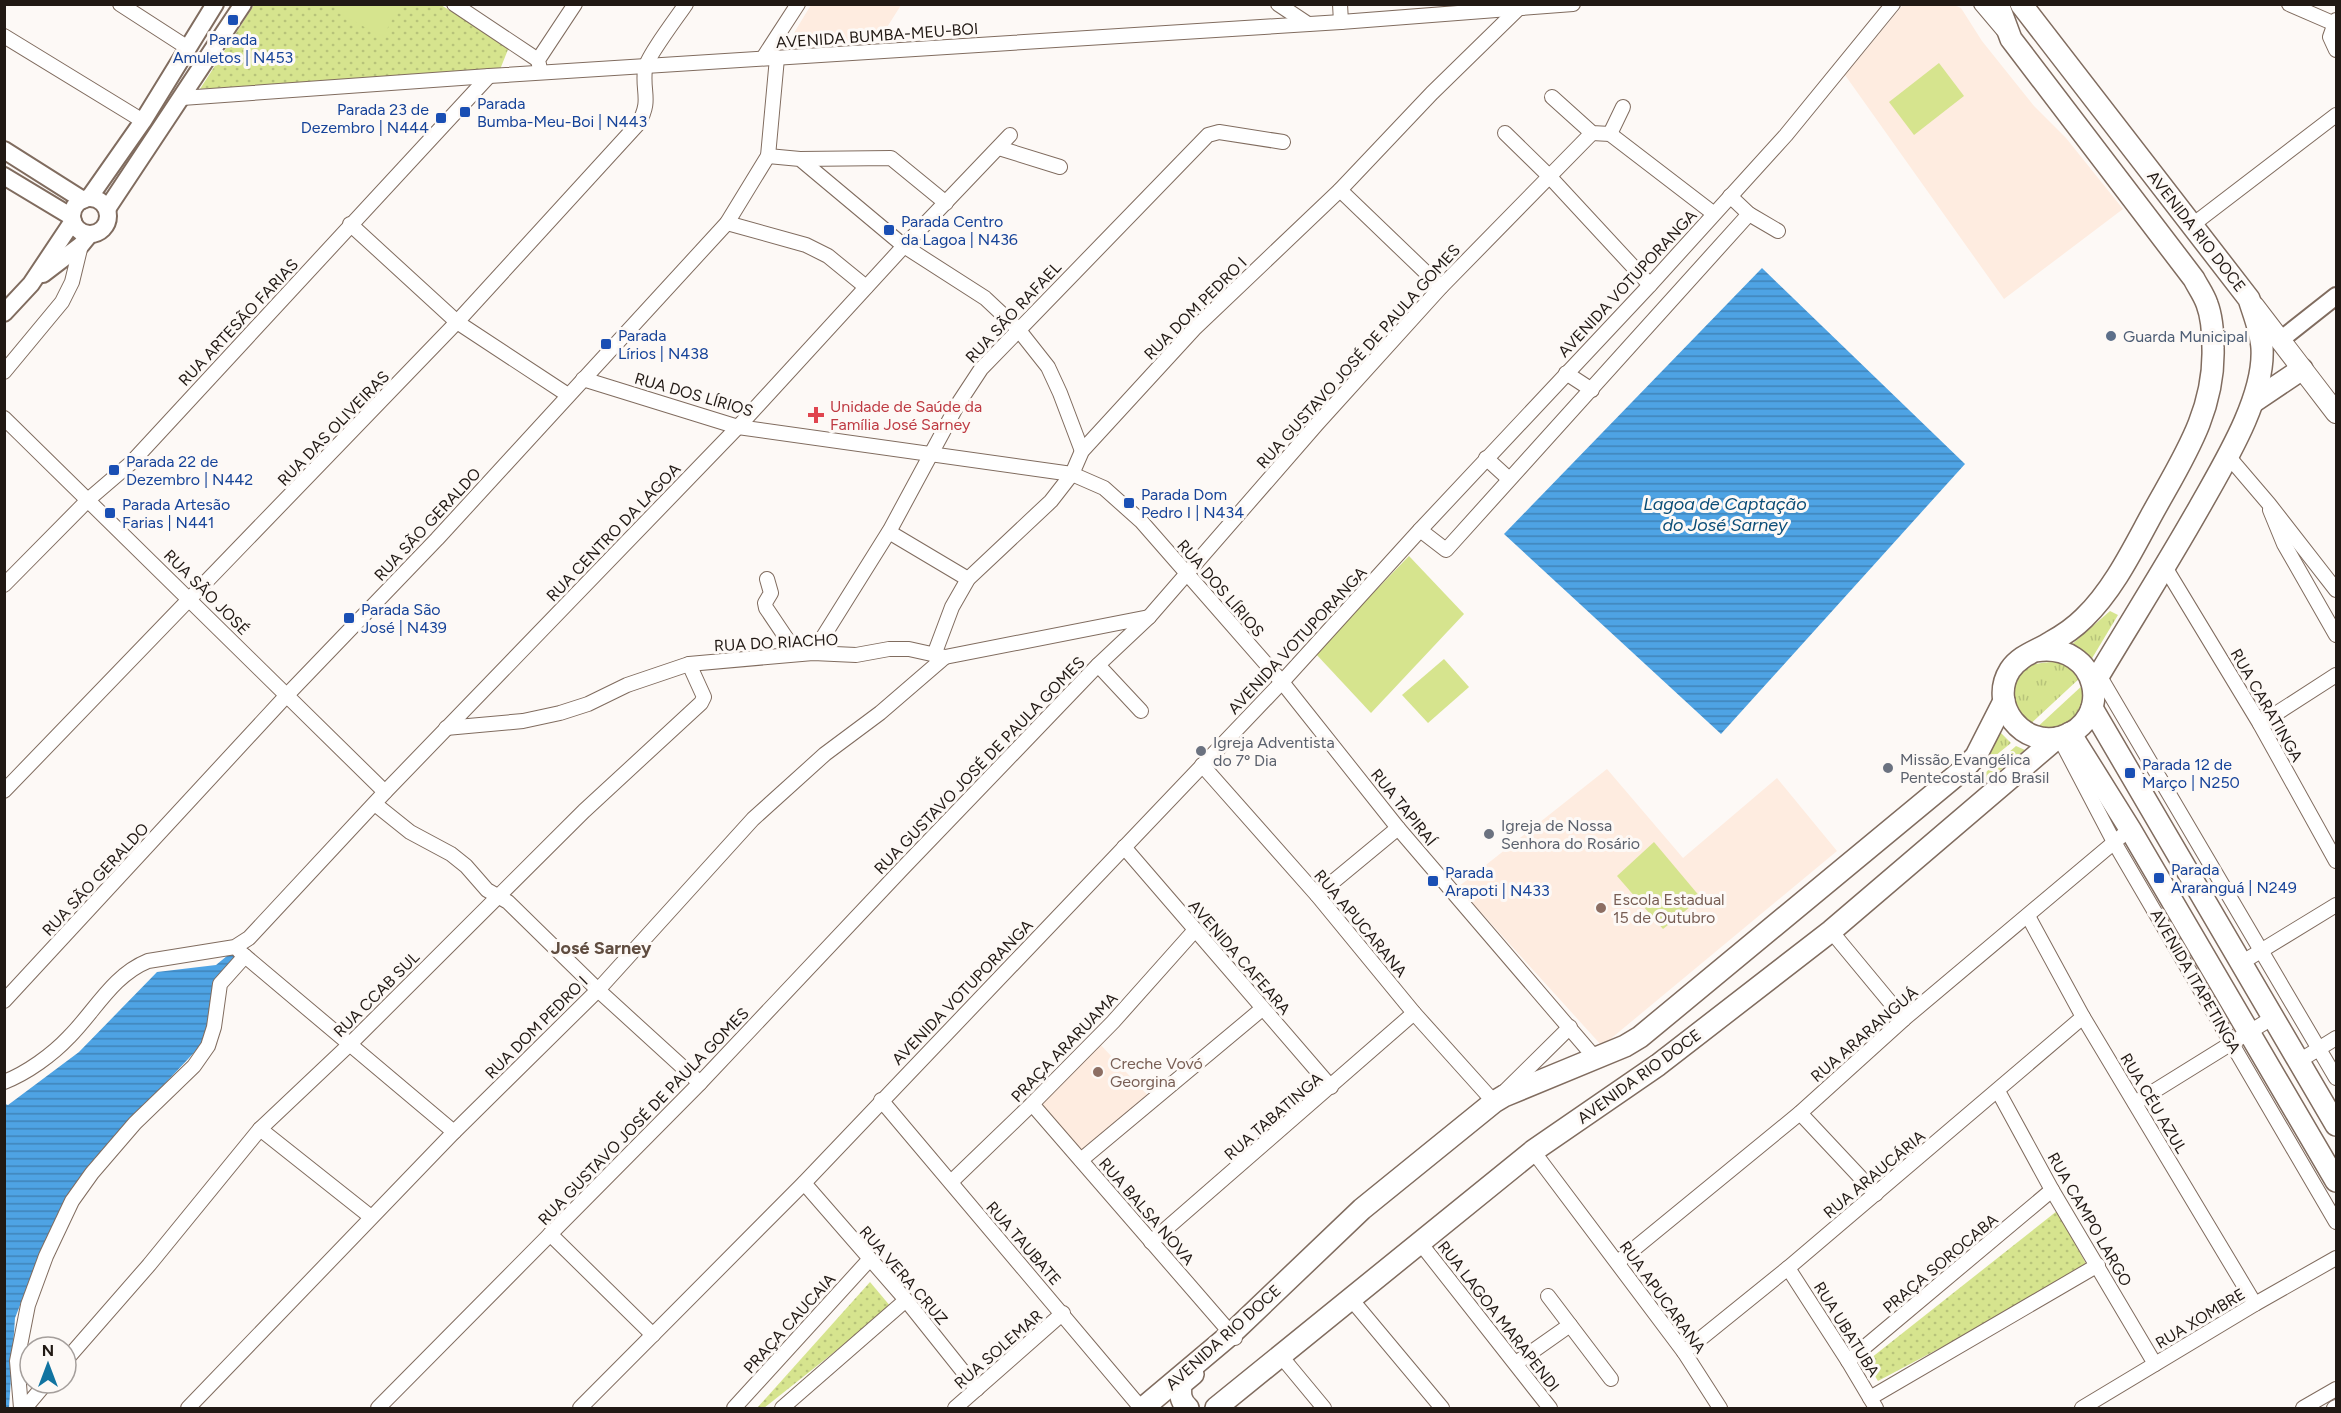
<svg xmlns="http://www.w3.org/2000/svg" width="2341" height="1413" viewBox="0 0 2341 1413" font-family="Figtree,sans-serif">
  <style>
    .built { fill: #feece0 }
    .grass { fill: url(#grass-tufts) }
    .park { fill: url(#park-dots) }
    .pitch { fill: #d6e48e }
    .water { fill: url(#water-rules) }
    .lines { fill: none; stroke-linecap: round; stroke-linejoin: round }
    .minor-casing { stroke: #806c5f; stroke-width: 16 }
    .tertiary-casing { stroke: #806c5f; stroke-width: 20 }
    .secondary-casing { stroke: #806c5f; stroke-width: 22 }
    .primary-casing { stroke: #806c5f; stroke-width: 24 }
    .minor { stroke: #fff; stroke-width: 14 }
    .tertiary { stroke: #fff; stroke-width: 16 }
    .secondary { stroke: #fff; stroke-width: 20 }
    .primary { stroke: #fff; stroke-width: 21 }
    .transit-dot { fill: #1a4fb4; stroke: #fdf9f6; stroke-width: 2 }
    .service-dot { fill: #5c6f8a; stroke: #fdf9f6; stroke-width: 2 }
    .health-dot { fill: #e0444e; stroke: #fdf9f6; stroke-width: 2 }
    .worship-dot { fill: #6b7280; stroke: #fdf9f6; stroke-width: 2 }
    .education-dot { fill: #8d6e63; stroke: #fdf9f6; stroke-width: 2 }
    .labels { text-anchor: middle; stroke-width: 6; stroke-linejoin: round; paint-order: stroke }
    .street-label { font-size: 16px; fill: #211914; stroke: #fdf9f6 }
    .transit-label { font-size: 16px; fill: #164399; stroke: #fdf9f6; text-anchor: start }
    .service-label { font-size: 16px; fill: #4e5e75; stroke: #fdf9f6; text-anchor: start }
    .health-label { font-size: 16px; fill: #be3a42; stroke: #fdf9f6; text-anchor: start }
    .worship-label { font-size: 16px; fill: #5b616d; stroke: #fdf9f6; text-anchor: start }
    .education-label { font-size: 16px; fill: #785e54; stroke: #fdf9f6; text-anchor: start }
    .water-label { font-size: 18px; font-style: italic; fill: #0a4d77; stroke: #fdf9f6 }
    .neighbourhood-label { font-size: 18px; font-weight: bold; fill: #604d40; stroke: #fdf9f6 }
  </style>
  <defs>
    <pattern id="grass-tufts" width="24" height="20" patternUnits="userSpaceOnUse" patternTransform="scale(1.5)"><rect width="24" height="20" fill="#d6e48e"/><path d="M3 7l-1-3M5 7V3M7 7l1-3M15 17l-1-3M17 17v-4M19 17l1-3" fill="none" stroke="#b7c37a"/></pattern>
    <pattern id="park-dots" width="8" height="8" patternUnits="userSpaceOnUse" patternTransform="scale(1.5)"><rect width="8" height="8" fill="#d6e48e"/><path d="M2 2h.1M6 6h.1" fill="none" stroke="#b7c37a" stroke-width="1.8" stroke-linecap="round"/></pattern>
    <pattern id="water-rules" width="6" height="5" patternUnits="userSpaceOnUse" patternTransform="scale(1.5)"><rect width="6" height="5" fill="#4ea3e4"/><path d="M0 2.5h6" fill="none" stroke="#4084b8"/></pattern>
  </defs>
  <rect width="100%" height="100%" fill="#fdf9f6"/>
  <g class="built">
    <path d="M811,5V4L901,5L879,40L786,46Z"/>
    <path d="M1903,5H1954L1961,8L1982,41L2034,106L2066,138L2123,209L2004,299L1845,75Z"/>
    <path d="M1607,769L1683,858L1777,778L1837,851L1602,1046L1458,887Z"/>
    <path d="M1098,1042L1154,1102L1085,1163L1036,1109Z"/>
  </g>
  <g class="grass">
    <path d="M2110,611L2118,615L2091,660L2070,646Z"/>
    <path d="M2059,662L2072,666L2081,677L2025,729L2010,706C2011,698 2011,684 2015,677C2023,663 2045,662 2059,662Z"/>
    <path d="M2085,683L2088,693L2074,727L2032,732Z"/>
    <path d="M1999,731L2011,743L1973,774Z"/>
    <path d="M2016,746L2025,750L1983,784L1978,779Z"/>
  </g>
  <g class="park">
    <path d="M254,5H441L509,47L499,72L200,89Z"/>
    <path d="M2057,1211L2089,1269L1878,1381L1866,1362Z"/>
    <path d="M870,1282L891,1307L764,1408H757Z"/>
  </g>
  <g class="pitch">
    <path d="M397,4L399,6L383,37L335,11L338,5Z"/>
    <path d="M1939,63L1964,96L1914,135L1889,102Z"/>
    <path d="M1409,556L1464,614L1371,713L1315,653Z"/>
    <path d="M1444,659L1469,687L1428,723L1402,695Z"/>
    <path d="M1654,842L1701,898L1663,929L1617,876Z"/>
  </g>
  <g class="water">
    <path d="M1762,268L1965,464L1721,734L1504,534Z"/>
    <path d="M233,951L239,960L217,983L204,1042L143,1107L77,1184L30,1280L15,1318L9,1408H5V1104L8,1105L79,1052L157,972L216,965Z"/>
  </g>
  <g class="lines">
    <defs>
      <g id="minor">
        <path d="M120,4L188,48"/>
        <path d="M454,4L538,60"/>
        <path d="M1278,4L1308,24"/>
        <path d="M1340,4L1341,22"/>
        <path d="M1981,4L2003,30"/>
        <path d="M2289,4L2335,24"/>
        <path d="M2336,20L2330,37L2336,50"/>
        <path d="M4,36L143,121"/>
        <path d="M763,58L798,4"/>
        <path d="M540,69L538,60L575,4"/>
        <path d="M1552,97L1592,133L1610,134L1713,213"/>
        <path d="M182,98L489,76L1341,22L1573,4"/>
        <path d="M1505,133L1549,176L1650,285"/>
        <path d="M1610,134L1623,107"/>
        <path d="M999,148L1060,167"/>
        <path d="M768,156L800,159L904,246L985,298L1018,329L1048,367L1060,393L1082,451"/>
        <path d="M800,159L891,158L946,203"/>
        <path d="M1340,190L1441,287"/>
        <path d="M1730,196L1749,214L1778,231"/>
        <path d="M727,223L806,245L828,256L866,287"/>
        <path d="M350,224L457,322L568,395"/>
        <path d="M2191,226L2336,115"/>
        <path d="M4,372L62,302L72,282L81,245"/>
        <path d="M1566,373L1592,390"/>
        <path d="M583,379L738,427L1072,474L1104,488L1141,521L1282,682L1398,828L1596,1059"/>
        <path d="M4,418L385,792"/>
        <path d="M2228,456L2269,504L2336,590"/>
        <path d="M1486,458L1509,479"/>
        <path d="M2270,510L2284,544L2336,635"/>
        <path d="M1420,530L1446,550L1749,214"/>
        <path d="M889,532L968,579"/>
        <path d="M2165,567L2260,724L2336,861"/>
        <path d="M767,579L771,593L765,603L766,608L797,654"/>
        <path d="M4,585L89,499L131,463L489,76"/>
        <path d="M813,653L890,530L958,404L981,369L1208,135L1219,132L1283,142"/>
        <path d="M934,655L952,607L968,579L1051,501L1072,474L1082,451L1194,329L1340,190L1432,93L1517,10"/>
        <path d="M1098,665L1141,711"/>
        <path d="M2099,675L2336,1078"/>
        <path d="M2260,724L2336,675"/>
        <path d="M446,728L523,721L560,713L588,704L627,685L689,664L813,653L856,655L889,649H909L945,657L1149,617"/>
        <path d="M2059,737L2114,842L2336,1222"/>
        <path d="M1202,765L1317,895L1414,1013L1494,1102L1570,1027"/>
        <path d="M4,791L457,322L638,124C652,100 642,93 645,69C646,58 678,16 686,4"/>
        <path d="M375,804L410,832L451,854L466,866L487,890L508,902L598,990L700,1083"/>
        <path d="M1124,847L1331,1087"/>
        <path d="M1317,895L1398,828"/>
        <path d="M2028,916L2083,1017L2255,1304"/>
        <path d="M1831,931L1904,1019"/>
        <path d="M239,951L454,1132"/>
        <path d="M2241,963L2336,905"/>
        <path d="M4,1001L287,695L437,539L727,223L768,156L777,58"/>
        <path d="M2299,1061L2336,1038"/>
        <path d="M4,1082C27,1073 52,1055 69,1037C95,1011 113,975 148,961L235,947L249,938L385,792L738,427L904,246L1010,135"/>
        <path d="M1998,1091L2052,1190L2155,1364"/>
        <path d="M881,1100L1141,1408"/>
        <path d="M2135,1103L2272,1018"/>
        <path d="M1032,1104L1235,1338"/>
        <path d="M1800,1113L1876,1194"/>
        <path d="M260,1129L371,1217"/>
        <path d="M1533,1151L1684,1352L1720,1408"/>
        <path d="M1081,1160L1262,1009"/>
        <path d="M951,1182L1032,1104L1113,1022L1195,930"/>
        <path d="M804,1183L906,1300L977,1389"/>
        <path d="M550,1234L653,1335"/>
        <path d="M1151,1242L1414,1013"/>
        <path d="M1421,1244L1550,1408"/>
        <path d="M1618,1262L1800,1113L1904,1019L2130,829"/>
        <path d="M1788,1268L1848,1361L1876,1408"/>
        <path d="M1548,1296L1611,1379"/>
        <path d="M1351,1299L1442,1408"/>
        <path d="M1684,1352L1788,1268L2083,1017"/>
        <path d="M1280,1355L1324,1408"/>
        <path d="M66,1360L149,1265L260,1129L350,1044L584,811L701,703L704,697L689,664"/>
        <path d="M1848,1361L2052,1190"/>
        <path d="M1516,1363L1570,1325"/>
        <path d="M1870,1398L2098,1265"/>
        <path d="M21,1408L17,1361L28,1305L46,1256L72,1201L92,1173L135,1123L194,1066L208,1046L214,1027L220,984L245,956"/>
        <path d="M25,1408L46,1383"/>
        <path d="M188,1408L454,1132L598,990L753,819L825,754L880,713L945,657"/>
        <path d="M378,1408L700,1083L902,869L1098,665L1149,617L1317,424L1441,287L1592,133"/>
        <path d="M580,1408L804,1183L1282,682L1420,530L1650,285L1786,135L1893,4"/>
        <path d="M734,1408L869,1260"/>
        <path d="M782,1408L906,1300"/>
        <path d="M955,1408L1063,1313"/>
        <path d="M2082,1408L2255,1304L2336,1258"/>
        <path d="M2303,1408L2336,1389"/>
        <path d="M2334,1408L2336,1407"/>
      </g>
      <g id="tertiary">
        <path d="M4,150L83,200"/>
        <path d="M4,176L72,217"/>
        <path d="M89,198L143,121L215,4"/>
        <circle cx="90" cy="216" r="18"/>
        <path d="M107,209L243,4"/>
        <path d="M43,274L81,245L90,234"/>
        <path d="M4,313L31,284L73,221"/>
        <path d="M2279,341L2336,296"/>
      </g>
      <path id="secondary" d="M2254,306L2336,413"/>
      <g id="primary">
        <path d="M1998,4L2011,39L2194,279C2198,287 2204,295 2207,304C2212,317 2213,334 2213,348C2215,413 2181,461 2151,516C2132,551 2113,590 2084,618C2075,627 2062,636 2051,642C2037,651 2020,655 2010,670C1988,705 2023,748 2061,737C2115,721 2099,641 2036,651"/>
        <path d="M2021,4L2249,299C2254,315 2261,332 2262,348C2265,398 2223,465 2199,508C2165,568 2128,626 2093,685"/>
        <path d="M2253,402L2302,369"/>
        <path d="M2092,708L2336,1125"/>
        <path d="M2070,733L2130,829L2336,1181"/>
        <path d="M1143,1408L1231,1334L1362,1209L1494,1102L1504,1096L1625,1046L1640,1037L1964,769L1976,756L2004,701"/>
        <path d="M1188,1408C1180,1401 1180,1394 1181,1384L1193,1374"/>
        <path d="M1216,1408L1533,1151L1658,1065L1831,931L2057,738"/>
      </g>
    </defs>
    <use href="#minor" class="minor-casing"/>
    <use href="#tertiary" class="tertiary-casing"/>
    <use href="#secondary" class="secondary-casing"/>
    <use href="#primary" class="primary-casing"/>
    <use href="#minor" class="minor"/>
    <use href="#tertiary" class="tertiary"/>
    <use href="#secondary" class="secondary"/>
    <use href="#primary" class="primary"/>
  </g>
  <g class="transit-dot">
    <rect x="227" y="14" width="12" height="12" rx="3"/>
    <rect x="459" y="106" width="12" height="12" rx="3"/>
    <rect x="435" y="112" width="12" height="12" rx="3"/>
    <rect x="883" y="224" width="12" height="12" rx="3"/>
    <rect x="600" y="338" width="12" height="12" rx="3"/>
    <rect x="108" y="464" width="12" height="12" rx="3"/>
    <rect x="1123" y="497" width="12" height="12" rx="3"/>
    <rect x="104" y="507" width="12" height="12" rx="3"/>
    <rect x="343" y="612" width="12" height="12" rx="3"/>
    <rect x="2124" y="767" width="12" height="12" rx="3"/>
    <rect x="2153" y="872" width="12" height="12" rx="3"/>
    <rect x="1427" y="875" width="12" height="12" rx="3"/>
  </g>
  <circle class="service-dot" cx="2111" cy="336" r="6"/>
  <path class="health-dot" d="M813 406h6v6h6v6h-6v6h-6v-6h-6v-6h6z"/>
  <g class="worship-dot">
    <circle cx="1201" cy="751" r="6"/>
    <circle cx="1888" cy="768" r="6"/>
    <circle cx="1489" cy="834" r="6"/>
  </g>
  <g class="education-dot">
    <circle cx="1601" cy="908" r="6"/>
    <circle cx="1098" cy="1072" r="6"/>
  </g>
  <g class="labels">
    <g class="street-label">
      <text transform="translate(877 35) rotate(-4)" y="6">AVENIDA BUMBA-MEU-BOI</text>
      <text transform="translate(2197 231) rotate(52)" y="6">AVENIDA RIO DOCE</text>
      <text transform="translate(1627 283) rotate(-47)" y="6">AVENIDA VOTUPORANGA</text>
      <text transform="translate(1195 308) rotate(-45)" y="6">RUA DOM PEDRO I</text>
      <text transform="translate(1013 312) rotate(-47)" y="6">RUA SÃO RAFAEL</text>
      <text transform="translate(238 322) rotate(-47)" y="6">RUA ARTESÃO FARIAS</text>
      <text transform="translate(1358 356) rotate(-48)" y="6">RUA GUSTAVO JOSÉ DE PAULA GOMES</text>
      <text transform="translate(694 394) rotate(16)" y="6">RUA DOS LÍRIOS</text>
      <text transform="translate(333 428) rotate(-46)" y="6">RUA DAS OLIVEIRAS</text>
      <text transform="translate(427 524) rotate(-47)" y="6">RUA SÃO GERALDO</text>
      <text transform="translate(613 532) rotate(-46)" y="6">RUA CENTRO DA LAGOA</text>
      <text transform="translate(1221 588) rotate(49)" y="6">RUA DOS LÍRIOS</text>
      <text transform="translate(207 592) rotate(45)" y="6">RUA SÃO JOSÉ</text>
      <text transform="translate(1297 640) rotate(-47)" y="6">AVENIDA VOTUPORANGA</text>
      <text transform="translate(776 642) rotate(-3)" y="6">RUA DO RIACHO</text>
      <text transform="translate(2267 705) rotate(60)" y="6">RUA CARATINGA</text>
      <text transform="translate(979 765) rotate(-46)" y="6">RUA GUSTAVO JOSÉ DE PAULA GOMES</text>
      <text transform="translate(1404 807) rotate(51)" y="6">RUA TAPIRAÍ</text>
      <text transform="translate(95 879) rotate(-47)" y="6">RUA SÃO GERALDO</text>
      <text transform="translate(1361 923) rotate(50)" y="6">RUA APUCARANA</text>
      <text transform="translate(1240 957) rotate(49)" y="6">AVENIDA CAFEARA</text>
      <text transform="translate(2196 981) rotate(60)" y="6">AVENIDA ITAPETINGA</text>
      <text transform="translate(962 992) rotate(-46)" y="6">AVENIDA VOTUPORANGA</text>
      <text transform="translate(376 994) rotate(-45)" y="6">RUA CCAB SUL</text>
      <text transform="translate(536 1027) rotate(-45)" y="6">RUA DOM PEDRO I</text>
      <text transform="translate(1864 1034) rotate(-41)" y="6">RUA ARARANGUÁ</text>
      <text transform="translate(1064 1047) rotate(-46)" y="6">PRAÇA ARARUAMA</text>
      <text transform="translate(1639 1076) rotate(-36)" y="6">AVENIDA RIO DOCE</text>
      <text transform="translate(2154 1103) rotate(59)" y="6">RUA CÉU AZUL</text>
      <text transform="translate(643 1116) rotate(-46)" y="6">RUA GUSTAVO JOSÉ DE PAULA GOMES</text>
      <text transform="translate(1273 1116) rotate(-41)" y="6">RUA TABATINGA</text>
      <text transform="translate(1874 1174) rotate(-40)" y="6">RUA ARAUCÁRIA</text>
      <text transform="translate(1147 1211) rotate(49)" y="6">RUA BALSA NOVA</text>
      <text transform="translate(2090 1219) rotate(60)" y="6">RUA CAMPO LARGO</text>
      <text transform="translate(1024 1243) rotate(49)" y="6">RUA TAUBATE</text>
      <text transform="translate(1940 1263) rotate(-40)" y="6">PRAÇA SOROCABA</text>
      <text transform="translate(904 1275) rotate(49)" y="6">RUA VERA CRUZ</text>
      <text transform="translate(1663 1297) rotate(54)" y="6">RUA APUCARANA</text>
      <text transform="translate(1499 1316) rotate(52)" y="6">RUA LAGOA MARAPENDI</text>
      <text transform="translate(2200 1318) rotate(-31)" y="6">RUA XOMBRE</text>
      <text transform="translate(789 1323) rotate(-48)" y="6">PRAÇA CAUCAIA</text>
      <text transform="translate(1847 1329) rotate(58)" y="6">RUA UBATUBA</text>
      <text transform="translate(1223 1337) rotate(-42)" y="6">AVENIDA RIO DOCE</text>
      <text transform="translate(998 1349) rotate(-41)" y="6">RUA SOLEMAR</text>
    </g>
    <g class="transit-label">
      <text x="233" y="45" text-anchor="middle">Parada<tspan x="233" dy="18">Amuletos | N453</tspan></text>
      <text x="477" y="109">Parada<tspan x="477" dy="18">Bumba-Meu-Boi | N443</tspan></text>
      <text x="429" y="115" text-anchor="end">Parada 23 de<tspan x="429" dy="18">Dezembro | N444</tspan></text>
      <text x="901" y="227">Parada Centro<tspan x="901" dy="18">da Lagoa | N436</tspan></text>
      <text x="618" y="341">Parada<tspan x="618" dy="18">Lírios | N438</tspan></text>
      <text x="126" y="467">Parada 22 de<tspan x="126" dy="18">Dezembro | N442</tspan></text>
      <text x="1141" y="500">Parada Dom<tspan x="1141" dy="18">Pedro I | N434</tspan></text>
      <text x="122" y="510">Parada Artesão<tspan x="122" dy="18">Farias | N441</tspan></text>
      <text x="361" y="615">Parada São<tspan x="361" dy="18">José | N439</tspan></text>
      <text x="2142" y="770">Parada 12 de<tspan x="2142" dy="18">Março | N250</tspan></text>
      <text x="2171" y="875">Parada<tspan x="2171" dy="18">Araranguá | N249</tspan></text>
      <text x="1445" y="878">Parada<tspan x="1445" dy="18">Arapoti | N433</tspan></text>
    </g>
    <g class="service-label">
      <text x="2123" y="342">Guarda Municipal</text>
    </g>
    <g class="health-label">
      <text x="830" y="412">Unidade de Saúde da<tspan x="830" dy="18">Família José Sarney</tspan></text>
    </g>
    <g class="worship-label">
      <text x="1213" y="748">Igreja Adventista<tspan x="1213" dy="18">do 7º Dia</tspan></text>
      <text x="1900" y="765">Missão Evangélica<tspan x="1900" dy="18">Pentecostal do Brasil</tspan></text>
      <text x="1501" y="831">Igreja de Nossa<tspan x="1501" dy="18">Senhora do Rosário</tspan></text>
    </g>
    <g class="education-label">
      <text x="1613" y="905">Escola Estadual<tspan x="1613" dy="18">15 de Outubro</tspan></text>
      <text x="1110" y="1069">Creche Vovó<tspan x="1110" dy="18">Georgina</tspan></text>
    </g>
    <g class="water-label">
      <text x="1725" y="510">Lagoa de Captação<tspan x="1725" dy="21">do José Sarney</tspan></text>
    </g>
    <g class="neighbourhood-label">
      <text x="601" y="954">José Sarney</text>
    </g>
  </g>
  <rect width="2341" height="1413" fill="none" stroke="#211914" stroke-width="12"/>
  <g transform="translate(48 1365)"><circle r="28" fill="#fdf9f6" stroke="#a59f9c" stroke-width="1.5"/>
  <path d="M0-4.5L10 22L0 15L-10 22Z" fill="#1174a1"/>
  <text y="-9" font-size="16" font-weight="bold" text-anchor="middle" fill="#211914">N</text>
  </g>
</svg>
